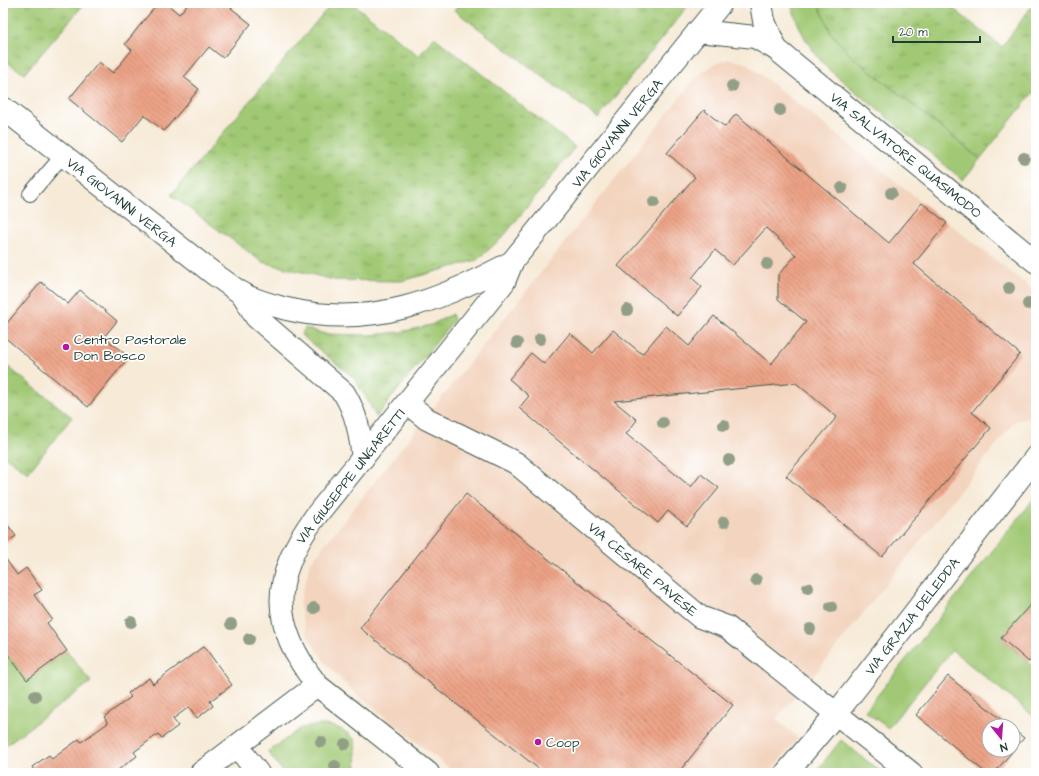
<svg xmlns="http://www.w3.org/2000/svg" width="1039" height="776" viewBox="0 0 1039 776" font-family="'Architects Daughter',sans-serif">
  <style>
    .built { fill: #f3d4be }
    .grass { fill: url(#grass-tufts); stroke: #608354 }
    .garden { fill: #a1c975; stroke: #608354 }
    .building { fill: url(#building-back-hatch) }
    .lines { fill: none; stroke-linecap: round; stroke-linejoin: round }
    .lane-casing { stroke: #3f574d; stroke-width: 16 }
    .street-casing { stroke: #3f574d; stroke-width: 24 }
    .lane { stroke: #fff; stroke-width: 14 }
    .street { stroke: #fff; stroke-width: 22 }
    .tree { fill: #929f87 }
    .poi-dot { fill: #b5179e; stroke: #fff; stroke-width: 1.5 }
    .labels { text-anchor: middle; stroke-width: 3.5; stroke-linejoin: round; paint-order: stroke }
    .street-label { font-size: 14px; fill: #1f3d34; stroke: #fff }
    .poi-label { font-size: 14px; fill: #1f3d34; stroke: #fff; text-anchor: start }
  </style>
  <defs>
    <pattern id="grass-tufts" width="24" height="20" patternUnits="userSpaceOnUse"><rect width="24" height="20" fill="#a1c975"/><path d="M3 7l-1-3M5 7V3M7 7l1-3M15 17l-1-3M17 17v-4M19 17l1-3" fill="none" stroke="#83a461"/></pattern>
    <pattern id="building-back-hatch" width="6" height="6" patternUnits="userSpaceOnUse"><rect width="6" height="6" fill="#eda386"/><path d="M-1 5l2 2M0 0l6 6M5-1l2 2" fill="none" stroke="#bf866e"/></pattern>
  </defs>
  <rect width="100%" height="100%" fill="#fff"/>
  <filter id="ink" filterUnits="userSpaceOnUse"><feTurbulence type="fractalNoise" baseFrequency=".025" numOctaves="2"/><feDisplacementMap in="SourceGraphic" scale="8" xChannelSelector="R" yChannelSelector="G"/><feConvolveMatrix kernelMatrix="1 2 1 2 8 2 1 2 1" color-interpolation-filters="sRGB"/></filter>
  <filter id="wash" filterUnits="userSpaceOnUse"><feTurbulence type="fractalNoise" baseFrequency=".012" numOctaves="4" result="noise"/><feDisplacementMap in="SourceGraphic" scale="16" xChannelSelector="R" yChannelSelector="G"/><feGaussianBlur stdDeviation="0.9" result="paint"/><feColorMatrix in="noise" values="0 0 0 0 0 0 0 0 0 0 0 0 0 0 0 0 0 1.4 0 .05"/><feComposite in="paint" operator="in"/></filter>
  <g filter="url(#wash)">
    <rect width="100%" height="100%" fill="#f7ebd8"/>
    <path class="built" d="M728,59L746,63L1036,292V417L1015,421L816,673L776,719L798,738L770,773H455L353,691L327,665L307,636L299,603L311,562L696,77L714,64Z"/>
    <g class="grass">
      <path d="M3,3H85L24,74L3,59Z"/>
      <path d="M332,3H352L419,56L434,37L575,147L503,237L477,260L401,281L334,280L262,262L171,195Z"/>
      <path d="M460,3H690L598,118L454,10Z"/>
      <path d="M818,3H946L1002,47L1034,3H1036V89L980,159L849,54L831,33Z"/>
      <path d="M452,314L454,320L376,417L368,401L353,377L301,335L305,328L325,334L370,335L401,332L431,325Z"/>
      <path d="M3,363L72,417L28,473L3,455Z"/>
    </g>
    <g class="garden">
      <path d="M791,3H818L831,33L849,54L980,159L963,180L827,68C808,46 799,31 791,3Z"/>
      <path d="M1036,496V598L1001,638L1036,669V718L952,650L888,728L865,711Z"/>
      <path d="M3,648L27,680L67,651L91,682L3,747Z"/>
      <path d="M320,725C335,725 344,729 355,740L357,769L362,773H284L268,752L301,728Z"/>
      <path d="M841,740L882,773H815Z"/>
    </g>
    <g id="blocks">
      <g class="building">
        <path d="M158,3H166L179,14L189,3H236L231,8L251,24L223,58L209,47L184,77L199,89L164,131L144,115L122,142L69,99L99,62L113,73L132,50L125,44Z"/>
        <path d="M704,110L725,127L736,114L889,243L922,203L947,223L914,264L1020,354L972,412L991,428L882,557L786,476L837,417L796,383L614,401L637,420L626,434L691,487L701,474L719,488L687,526L668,511L658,523L519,408L529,396L509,379L531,353L544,364L570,333L593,353L613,330L642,354L666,326L689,346L714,316L771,364L806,322L778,299V275L796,255L766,228L733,265L715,250L692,278L702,287L677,316L618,266L695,177L667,153Z"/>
        <path d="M41,282L68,304L80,290L117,321L104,337L129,357L88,407L3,336V328Z"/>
        <path d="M466,494L733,705L678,773H544L360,628Z"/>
        <path d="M3,519L16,536L3,545Z"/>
        <path d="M3,555L17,575L26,568L42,590L34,595L52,619L47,623L67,651L27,680L3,648V637L5,635L3,632Z"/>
        <path d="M1036,598V654L1029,662L1001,638Z"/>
        <path d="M204,646L232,685L210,701L213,706L197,718L189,707L173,719L178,726L162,738L158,734L134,752L137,756L114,773H36L32,767L49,755L52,759L79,739L81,742L108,723L104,717L131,697L128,693L149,678L153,684Z"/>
        <path d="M948,676L1009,726H989V750H1013V729L1024,738L994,773H986L916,715Z"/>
      </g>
    </g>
  </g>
  <g filter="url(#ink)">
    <use href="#blocks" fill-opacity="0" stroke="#3f574d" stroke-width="1"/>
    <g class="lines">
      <defs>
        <path id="lane" d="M30,194L63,155"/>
        <g id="street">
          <path d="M761,3L764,21L776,49"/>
          <path d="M698,31L755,37L776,49L1036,262"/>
          <path d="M3,108L214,274C223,280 232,287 241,293C255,301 272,305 287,309C370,329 440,301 512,262"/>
          <path d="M242,293L256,317L344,393C357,414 360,434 363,458"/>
          <path d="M407,403L427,419L516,463L700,617L727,627L911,773"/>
          <path d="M237,746L258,773"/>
          <path d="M201,773L317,685"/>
          <path d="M428,773L317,685C270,625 270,578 315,517L504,282L512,262L721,3"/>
          <path d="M786,773L835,715L1036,457"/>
        </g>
      </defs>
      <use href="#lane" class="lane-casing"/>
      <use href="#street" class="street-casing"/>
      <use href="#lane" class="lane"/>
      <use href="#street" class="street"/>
    </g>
    <g class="tree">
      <circle cx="732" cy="86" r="6"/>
      <circle cx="780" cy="110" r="6"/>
      <circle cx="1024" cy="158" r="6"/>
      <circle cx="842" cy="188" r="6"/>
      <circle cx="891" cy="193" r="6"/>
      <circle cx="654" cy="202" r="6"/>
      <circle cx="767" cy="264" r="6"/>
      <circle cx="1009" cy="288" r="6"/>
      <circle cx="1028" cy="304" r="6"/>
      <circle cx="627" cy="310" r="6"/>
      <circle cx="540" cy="339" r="6"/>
      <circle cx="517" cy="343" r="6"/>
      <circle cx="663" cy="423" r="6"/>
      <circle cx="724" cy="425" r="6"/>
      <circle cx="729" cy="460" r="6"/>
      <circle cx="724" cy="522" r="6"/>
      <circle cx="756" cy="580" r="6"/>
      <circle cx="808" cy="588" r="6"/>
      <circle cx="831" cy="607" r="6"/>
      <circle cx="314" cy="608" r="6"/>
      <circle cx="131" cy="622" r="6"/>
      <circle cx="231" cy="624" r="6"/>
      <circle cx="810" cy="629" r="6"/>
      <circle cx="249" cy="639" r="6"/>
      <circle cx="35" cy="696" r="6"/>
      <circle cx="321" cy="742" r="6"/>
      <circle cx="345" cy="744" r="6"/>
      <circle cx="335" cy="766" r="6"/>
    </g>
  </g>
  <g class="poi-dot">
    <circle cx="66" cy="347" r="4"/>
    <circle cx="538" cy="742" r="4"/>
  </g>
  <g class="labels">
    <g class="street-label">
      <text transform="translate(617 133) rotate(-51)" y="5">VIA GIOVANNI VERGA</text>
      <text transform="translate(906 155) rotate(39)" y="5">VIA SALVATORE QUASIMODO</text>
      <text transform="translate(122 202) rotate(38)" y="5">VIA GIOVANNI VERGA</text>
      <text transform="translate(350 476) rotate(-52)" y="5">VIA GIUSEPPE UNGARETTI</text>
      <text transform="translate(643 569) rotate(40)" y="5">VIA CESARE PAVESE</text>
      <text transform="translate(912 616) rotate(-52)" y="5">VIA GRAZIA DELEDDA</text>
    </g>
    <g class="poi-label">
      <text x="74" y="344">Centro Pastorale<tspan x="74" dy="16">Don Bosco</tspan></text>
      <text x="546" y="747">Coop</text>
    </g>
  </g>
  <rect width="1039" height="776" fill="none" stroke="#fff" stroke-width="16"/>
  <g transform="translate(1001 738) rotate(163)"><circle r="19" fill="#ffffff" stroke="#a5b1ae"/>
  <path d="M0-3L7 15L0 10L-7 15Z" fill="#b5179e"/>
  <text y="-6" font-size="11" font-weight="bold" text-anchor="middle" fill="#1f3d34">N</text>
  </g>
  <path d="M893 36v6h87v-6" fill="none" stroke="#1f3d34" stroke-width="2"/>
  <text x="899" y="36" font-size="12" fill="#1f3d34" stroke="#ffffff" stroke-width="3" paint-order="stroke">20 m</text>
</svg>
